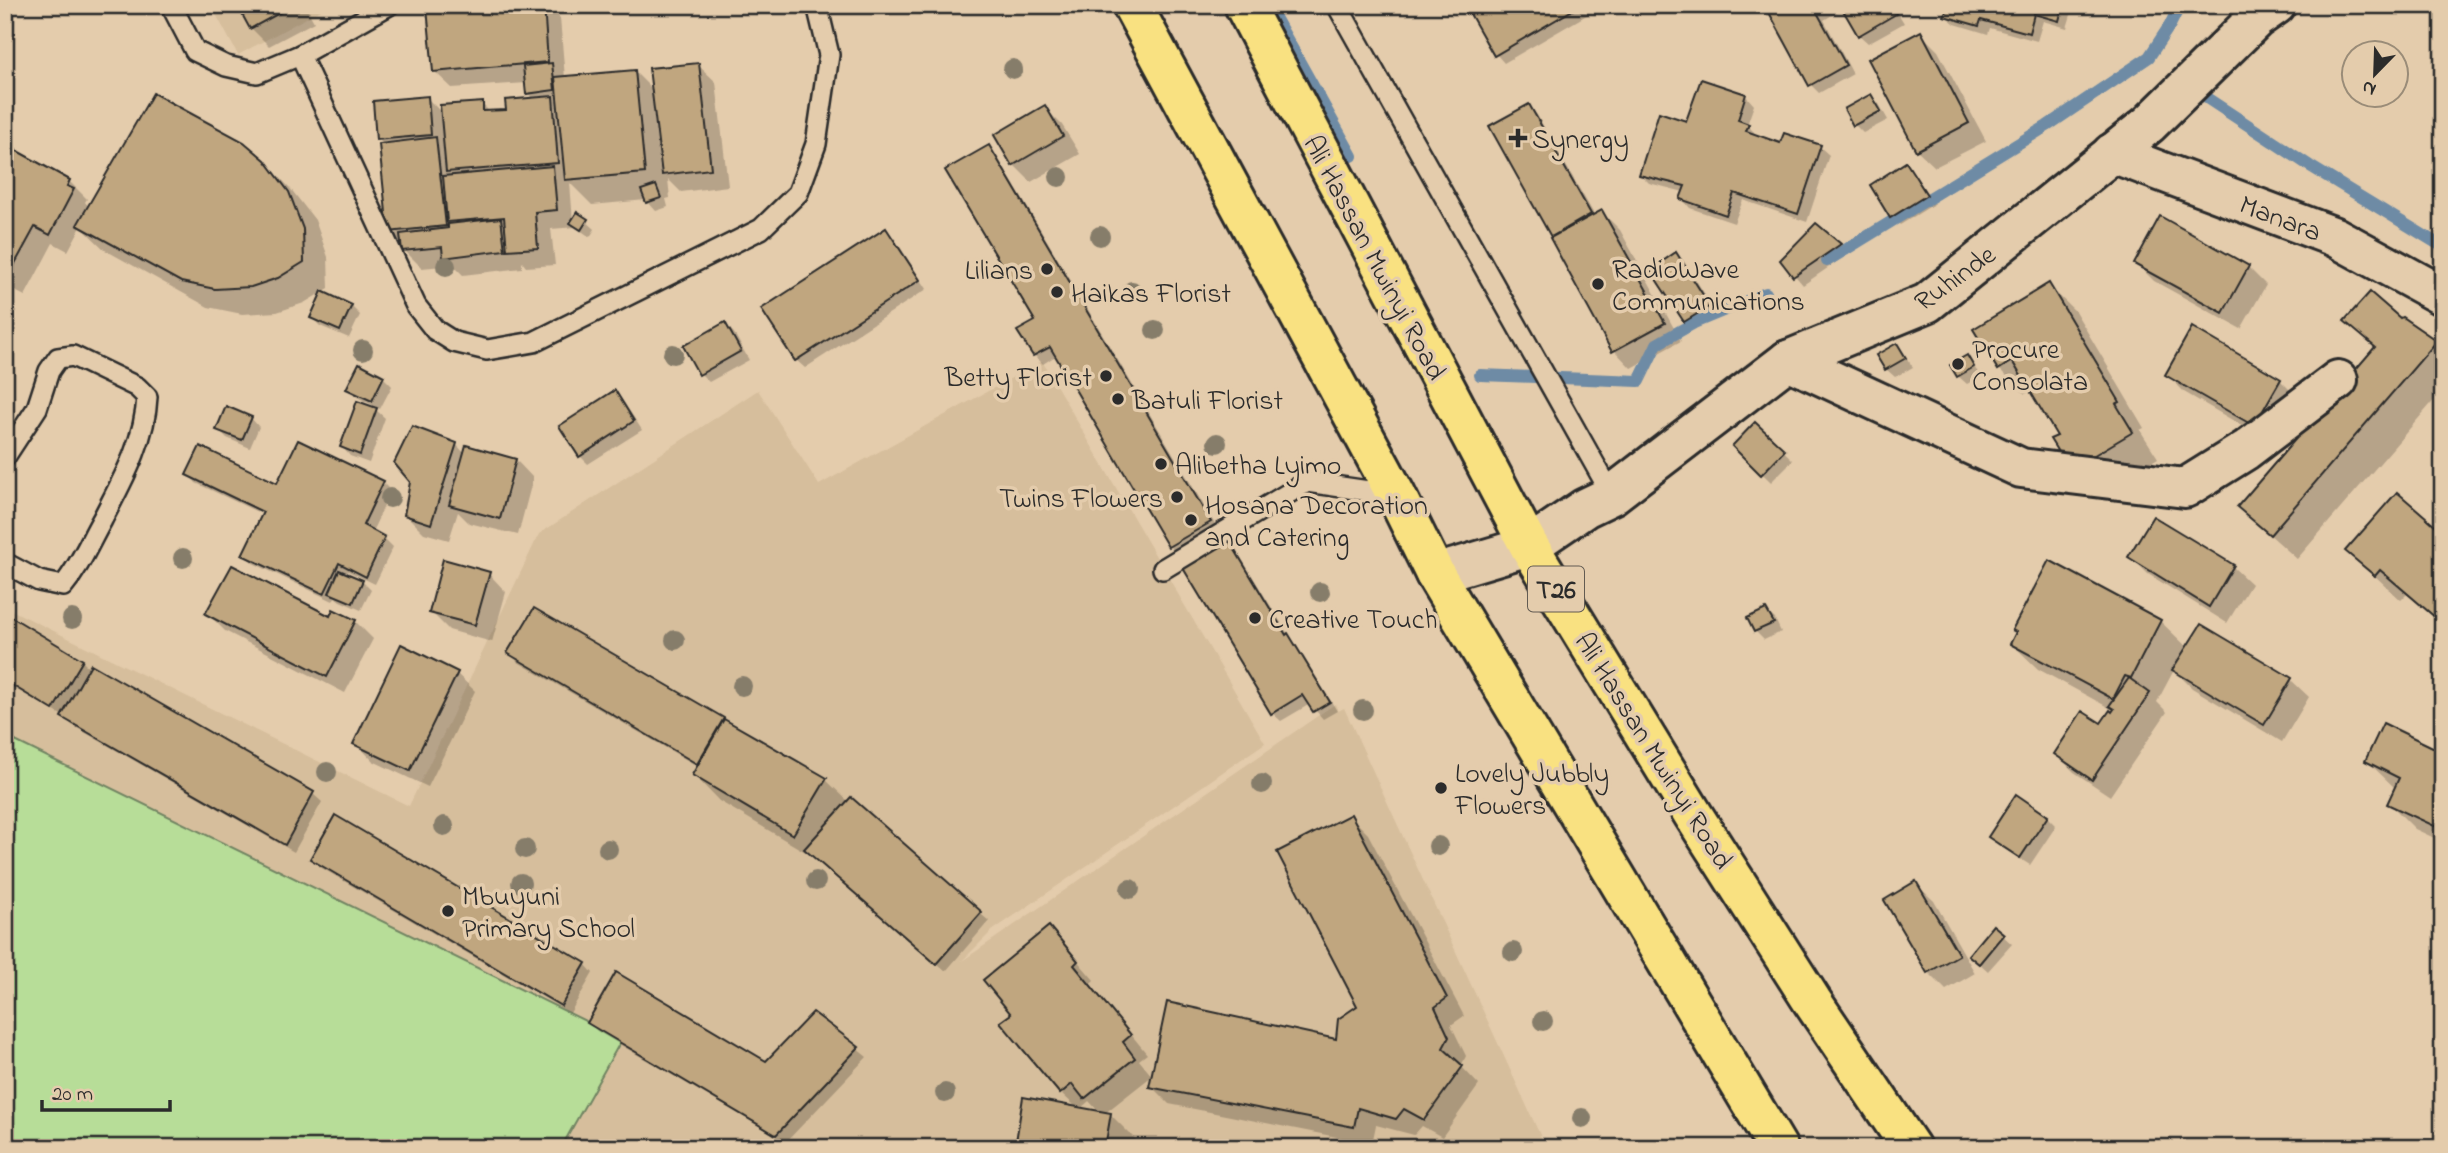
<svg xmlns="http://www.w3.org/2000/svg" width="2448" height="1153" viewBox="0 0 2448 1153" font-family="'Indie Flower',sans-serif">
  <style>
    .built { fill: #d6be9c }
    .grass { fill: #b7dd98; stroke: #718462; stroke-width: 2 }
    .shadow { fill: #0003; fill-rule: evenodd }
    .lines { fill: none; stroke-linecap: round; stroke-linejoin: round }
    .stream { stroke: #6e8ba5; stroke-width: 12 }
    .building { fill: #c0a67f; stroke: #2b2b2b; stroke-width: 2 }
    .lane-casing { stroke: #2b2b2b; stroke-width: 24 }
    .street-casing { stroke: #2b2b2b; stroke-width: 44 }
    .highway-casing { stroke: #2b2b2b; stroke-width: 44 }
    .lane { stroke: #e4ccac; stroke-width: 19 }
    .street { stroke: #e4ccac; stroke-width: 38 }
    .highway { stroke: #f9e181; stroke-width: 38 }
    .tree { fill: #867d6b }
    .poi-dot { fill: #2b2b2b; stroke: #e4ccac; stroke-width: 2.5 }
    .labels { text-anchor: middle; stroke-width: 7; stroke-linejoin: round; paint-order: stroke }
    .shield { fill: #e4ccac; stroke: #625b52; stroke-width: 2 }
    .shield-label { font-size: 26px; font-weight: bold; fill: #2b2b2b }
    .poi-label { font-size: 28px; fill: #2b2b2b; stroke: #e4ccac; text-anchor: start }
    .street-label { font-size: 28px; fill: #2b2b2b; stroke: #e4ccac }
  </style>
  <rect width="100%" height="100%" fill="#e4ccac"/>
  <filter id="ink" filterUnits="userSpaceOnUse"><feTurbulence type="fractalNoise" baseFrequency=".0143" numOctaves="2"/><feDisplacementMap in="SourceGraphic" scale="14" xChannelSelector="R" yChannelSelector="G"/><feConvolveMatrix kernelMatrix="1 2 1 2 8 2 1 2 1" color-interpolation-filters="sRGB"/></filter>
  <g filter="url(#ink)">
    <g class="built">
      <path d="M211,5H330L238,55Z"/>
      <path d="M1042,361L1265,743L992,931L962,961L1335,704L1338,711L1344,708L1546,1148H5V607L409,806L539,534L758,390L819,485Z"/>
    </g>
    <path class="grass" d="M5,736L622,1039L561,1148H5Z"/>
    <g class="shadow">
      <path d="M239,5H305L314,22L269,46L251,28Z"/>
      <path d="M487,5H547L560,18L565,78L635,72L653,90L698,65L716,82L728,186L681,192L668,179L670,198L666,199L668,207L656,211L646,200L592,205L570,183L573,221H586L595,229L590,237L576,227L551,229L555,265L526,267L522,262V268L463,275L453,265L422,268L404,250L403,245L390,231L384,145L378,139L427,98L442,113L482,104L491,113L508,111L534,99L528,93L527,83L452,88L434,71Z"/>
      <path d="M1467,5H1604L1504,63L1496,54Z"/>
      <path d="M1767,5H1893L1904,23L1868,43L1859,35L1844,8L1824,20L1853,74L1819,93L1811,85Z"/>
      <path d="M1950,5H2074L2067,28L2043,21L2037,41L1990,28L1988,34L1955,24L1946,16Z"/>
      <path d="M1921,34L1938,51L1986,141L1935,167L1917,150Z"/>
      <path d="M1702,81L1746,96L1754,105L1747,125L1756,134V136L1782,145L1785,135L1820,147L1829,155L1807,222L1743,200L1734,223L1690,208L1682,199L1684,192L1649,183L1641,175L1687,123Z"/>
      <path d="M1871,96L1879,104L1888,120L1863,133L1855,125Z"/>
      <path d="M1528,106L1537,115L1595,216L1602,212L1620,230L1681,341L1631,368L1614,350L1552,235Z"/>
      <path d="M1045,108L1062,125L1080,154L1031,182L1014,165Z"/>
      <path d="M989,147L997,156L1219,531L1178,554L1169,546L1057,355L1043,364L1034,355L1037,322Z"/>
      <path d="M5,160L69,181L87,199L85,202L89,207L264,161L290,188L315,220L328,257L329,288L304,303L277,312L242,314L208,307L105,250L81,227L68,251L53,243L25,296L5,286Z"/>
      <path d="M1906,164L1914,173L1934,204L1900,225L1892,216Z"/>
      <path d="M1816,225L1848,254L1803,285L1782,260Z"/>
      <path d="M886,230L895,239L927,289L805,368L796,360Z"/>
      <path d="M1676,255L1685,263L1718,315L1693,330L1685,321Z"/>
      <path d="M2136,263L2248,267L2266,285L2241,329L2154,281Z"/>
      <path d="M2049,286L2075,311L2144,428L2140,430L2158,458L2096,495L2032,390L2025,394L1999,369Z"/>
      <path d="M351,306L360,315L349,338L320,326L312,318Z"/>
      <path d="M2402,319L2443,350V390L2297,559L2239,507L2376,349L2347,321H2401Z"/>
      <path d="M725,324L734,333L749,360L709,382L701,374Z"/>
      <path d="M2193,330L2280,380L2298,398L2272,443L2184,392L2167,374Z"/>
      <path d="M1897,345L1913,367L1895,377L1886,369Z"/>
      <path d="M1966,357L1981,376L1967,384L1958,376Z"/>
      <path d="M383,377L392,386L380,409L357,397L348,389Z"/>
      <path d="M614,392L623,401L642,430L588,464L580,456Z"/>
      <path d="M376,410L385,418L369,463L350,456L342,447Z"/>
      <path d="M251,418L259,427L250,448L227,438L218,429Z"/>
      <path d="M1755,424L1793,460L1771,482L1734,446Z"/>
      <path d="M456,444L465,454L516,460L533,478L518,535L469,523L458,512L449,540L424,533L406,515Z"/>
      <path d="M188,474L278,485L383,483L391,491L372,532L384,538L393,547L375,584L348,571L346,575L362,581L371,590L361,610L340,601L335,597L333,601L253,563L244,554L264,515L196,483Z"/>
      <path d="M2153,518L2233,567L2251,584L2227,623L2148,574L2130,556Z"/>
      <path d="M2443,535V625L2407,594L2401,600L2348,551Z"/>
      <path d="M1229,542L1237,551L1289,636L1296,644L1337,711L1323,719L1310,704L1281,721L1272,713Z"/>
      <path d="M2050,562L2160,621L2188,648L2201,626L2291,680L2309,697L2282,742L2192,688L2174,670L2157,702L2167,712L2110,796L2074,772L2056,754L2101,725L2115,711L2038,669L2012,644Z"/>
      <path d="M489,574L506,592L492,642L449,630L431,612Z"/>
      <path d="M1766,611L1775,619L1781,632L1764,640L1755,631L1749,619Z"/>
      <path d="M208,614L330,618L355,621L373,639L345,693L225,631Z"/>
      <path d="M5,615L82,661L90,669L91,667L313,794L322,802L294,852L72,725L63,716L5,683Z"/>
      <path d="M510,653L723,719L826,780L849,802L989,921L946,971L814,857L719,801L694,775L699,767L518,662Z"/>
      <path d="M457,674L475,691L428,787L373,761L356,743Z"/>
      <path d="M2443,753V842L2415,829L2390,804L2396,789L2367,761Z"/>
      <path d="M2016,796L2047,817L2056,826L2030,865L1998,845L1990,836Z"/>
      <path d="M1350,816L1368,834L1464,1016L1451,1025L1466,1056L1461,1066L1479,1085L1442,1137L1422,1126L1414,1135L1376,1125L1372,1144L1169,1104L1151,1086L1337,1041L1359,1007Z"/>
      <path d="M312,859L585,964L593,973L570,1013L320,867Z"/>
      <path d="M1916,884L1934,901L1975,973L1946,990L1928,972Z"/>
      <path d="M1993,927L2012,944L1988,971L1979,963Z"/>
      <path d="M1049,928L1094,980L1090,984L1147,1054L1139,1060L1152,1076L1105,1113L1110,1114L1136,1140L1134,1148H1016L1077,1108L1061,1093L1013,1014ZM1089,1101L1100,1113L1080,1109Z"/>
      <path d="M814,1014L867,1057L786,1142L597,1031L589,1022L767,1063Z"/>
    </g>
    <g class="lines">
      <g class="stream">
        <path d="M1268,5L1352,156"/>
        <path d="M2193,89L2310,166L2443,247"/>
        <path d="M1827,261L2047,126L2149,57L2170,25L2180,5"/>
        <path d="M1480,375L1639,381L1657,344L1694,323L1766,293"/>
      </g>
    </g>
    <g class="building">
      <path d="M237,5H294L250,29Z"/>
      <path d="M466,5H544L548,62L433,72L427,8Z"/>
      <path d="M1465,5H1581L1494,56Z"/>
      <path d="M1765,5H1813L1846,65L1809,86Z"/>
      <path d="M1840,5H1891L1896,14L1858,36Z"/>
      <path d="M1948,5H2063L2059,21L2034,14L2029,33L1981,20L1979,26L1944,16Z"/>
      <path d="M1921,31L1969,123L1916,151L1868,59Z"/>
      <path d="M552,63L555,90L526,94L523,66Z"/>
      <path d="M699,63L711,169L662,175L649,68Z"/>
      <path d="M635,70L645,173L565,180L555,77Z"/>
      <path d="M1701,79L1746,94L1738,120L1749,124L1746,131L1780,143L1784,133L1821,145L1798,214L1734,193L1726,215L1680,199L1685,186L1639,175L1659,112L1686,121Z"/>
      <path d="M153,93L244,142L265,160L289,192L303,229L304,262L278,278L251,287L215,289L181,282L77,225Z"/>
      <path d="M1871,94L1881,111L1853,126L1844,109Z"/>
      <path d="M428,96L431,135L376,140L373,101Z"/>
      <path d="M553,96L558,163L446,172L440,105L483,102V111L506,110L505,100Z"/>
      <path d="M1529,104L1591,214L1551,237L1489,126Z"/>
      <path d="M1045,105L1063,136L1012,166L994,135Z"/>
      <path d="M436,137L446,226L388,232L379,144Z"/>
      <path d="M989,145L1211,522L1168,547L1050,347L1033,356L1017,331L1035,321L945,170Z"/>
      <path d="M10,147L70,180L67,186L74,189L50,235L35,227L6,280L5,156Z"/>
      <path d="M1906,162L1927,195L1890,218L1870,185Z"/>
      <path d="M553,166L557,210L535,212L538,248L507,250L504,217L447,222L443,176Z"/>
      <path d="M656,185L661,198L646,203L641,190Z"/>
      <path d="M1602,210L1665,323L1612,352L1550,238Z"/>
      <path d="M577,212L588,219L581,230L570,223Z"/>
      <path d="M2160,216L2249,266L2223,313L2134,264Z"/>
      <path d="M501,218L505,250L443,258L442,247L402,251L400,234L448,228V224Z"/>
      <path d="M1816,223L1841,244L1793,277L1780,260Z"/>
      <path d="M886,228L920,280L795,361L761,309Z"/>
      <path d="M1676,252L1710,306L1684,322L1650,270Z"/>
      <path d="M2049,283L2120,402L2116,404L2133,432L2069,470L2050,439L2057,436L2012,361L1998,370L1973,329Z"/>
      <path d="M322,291L352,305L340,331L310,318Z"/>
      <path d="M2370,292L2400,318L2402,317L2437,341L2270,535L2237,507L2375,347L2344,321Z"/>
      <path d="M725,322L741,351L699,375L683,346Z"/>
      <path d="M2192,327L2281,379L2254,426L2165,375Z"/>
      <path d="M1897,343L1906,358L1885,370L1876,355Z"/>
      <path d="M1967,355L1974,367L1957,377L1950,365Z"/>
      <path d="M359,363L384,376L372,401L346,389Z"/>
      <path d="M615,390L634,421L579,457L559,426Z"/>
      <path d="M357,401L377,408L360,455L340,447Z"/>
      <path d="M226,406L252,417L242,440L216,430Z"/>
      <path d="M1755,422L1785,450L1761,475L1732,446Z"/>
      <path d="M412,426L457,443L431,524L404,515L410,482L394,463Z"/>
      <path d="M298,440L384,481L363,525L385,537L366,577L339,563L324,594L242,555L263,512L186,475L200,446L277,483Z"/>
      <path d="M466,445L516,459L500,519L449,505Z"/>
      <path d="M2397,492L2443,532V624L2380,570L2375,576L2345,551Z"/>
      <path d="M2153,516L2234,565L2209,607L2128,557Z"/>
      <path d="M1229,540L1286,635L1288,633L1330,702L1313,712L1302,695L1271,714L1183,568Z"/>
      <path d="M443,559L490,572L475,625L429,613Z"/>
      <path d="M2049,560L2161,620L2131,678L2125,676L2113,699L2010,644L2016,632L2012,630Z"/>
      <path d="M232,565L330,616L333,609L356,620L327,677L205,614Z"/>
      <path d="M339,570L363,580L353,603L329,593Z"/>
      <path d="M534,608L724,718L697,764L507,653Z"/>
      <path d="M1766,609L1774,623L1754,632L1747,618Z"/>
      <path d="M5,613L83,660L53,710L5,681Z"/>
      <path d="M2201,624L2292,678L2264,725L2172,670Z"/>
      <path d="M401,644L458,672L410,771L353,744Z"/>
      <path d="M91,664L314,792L285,845L61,717Z"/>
      <path d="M2129,678L2150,693L2092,780L2054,754L2082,711L2101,723L2110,710L2112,712L2114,709L2109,706Z"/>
      <path d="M724,719L827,778L793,835L692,775Z"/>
      <path d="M2383,723L2443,752V830L2387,804L2399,778L2365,761Z"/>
      <path d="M2016,794L2048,816L2020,858L1988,837Z"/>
      <path d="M851,797L982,912L936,964L804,849Z"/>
      <path d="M1351,814L1447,998L1435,1007L1449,1037L1443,1048L1463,1066L1424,1120L1404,1109L1396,1119L1358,1108L1354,1127L1149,1087L1167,1002L1336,1039L1338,1019L1357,1006L1277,852Z"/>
      <path d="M335,815L586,963L561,1006L310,859Z"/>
      <path d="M1916,881L1959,955L1927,973L1884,900Z"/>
      <path d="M1993,925L2004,934L1979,964L1968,955Z"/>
      <path d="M1049,926L1078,961L1074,965L1131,1035L1123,1042L1135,1058L1084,1099L1072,1084L1060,1094L1000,1022L1011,1014L983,980Z"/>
      <path d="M616,972L766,1061L813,1012L859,1047L776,1135L587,1023Z"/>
      <path d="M1023,1097L1111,1113L1105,1148H1015Z"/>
    </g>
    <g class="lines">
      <defs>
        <g id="lane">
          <path d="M171,5L195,51L226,66L257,73L300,55L389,5"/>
          <path d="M1337,5L1612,495"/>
          <path d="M300,55L416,306L435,330L454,342L487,350L534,342L761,229L798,193L816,144L829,55L817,5"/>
          <path d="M5,457L37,408L49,371L58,358L73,356L137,387L147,397C145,442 122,481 102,520C89,543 80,566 63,586L39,581L5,563"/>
          <path d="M1163,569L1307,482L1396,495"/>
        </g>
        <g id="street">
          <path d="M2112,153L2335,237L2443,296"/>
          <path d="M1788,360L2021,468L2185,488L2246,450L2338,380"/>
          <path d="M1435,574L1529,546L1585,508L1612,495L1788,360L1927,303L2149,124L2256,19L2276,5"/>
        </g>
        <g id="highway">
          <path d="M1132,5L1396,495L1435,574L1778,1148"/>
          <path d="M1244,5L1529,546L1694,816L1812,1001L1911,1148"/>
        </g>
      </defs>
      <use href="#lane" class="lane-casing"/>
      <use href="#street" class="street-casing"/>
      <use href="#highway" class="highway-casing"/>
      <use href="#lane" class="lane"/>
      <use href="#street" class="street"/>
      <use href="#highway" class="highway"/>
    </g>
    <g class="tree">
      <circle cx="1013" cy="69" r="10"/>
      <circle cx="1059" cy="177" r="10"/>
      <circle cx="1100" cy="236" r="10"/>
      <circle cx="446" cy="266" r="10"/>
      <circle cx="1132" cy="291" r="10"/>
      <circle cx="1155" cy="330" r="10"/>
      <circle cx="363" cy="350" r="10"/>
      <circle cx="673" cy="354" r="10"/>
      <circle cx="1217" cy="443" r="10"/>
      <circle cx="390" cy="498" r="10"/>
      <circle cx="183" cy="558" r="10"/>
      <circle cx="1320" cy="592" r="10"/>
      <circle cx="72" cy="619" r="10"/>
      <circle cx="675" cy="640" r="10"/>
      <circle cx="742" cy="686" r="10"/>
      <circle cx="1363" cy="710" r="10"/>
      <circle cx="327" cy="772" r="10"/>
      <circle cx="1262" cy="784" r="10"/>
      <circle cx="444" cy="826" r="10"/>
      <circle cx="1438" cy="846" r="10"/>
      <circle cx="525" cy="849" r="10"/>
      <circle cx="608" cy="849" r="10"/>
      <circle cx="816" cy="881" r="10"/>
      <circle cx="521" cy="883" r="10"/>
      <circle cx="1130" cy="889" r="10"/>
      <circle cx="1513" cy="952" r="10"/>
      <circle cx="1543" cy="1021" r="10"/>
      <circle cx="945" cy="1093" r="10"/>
      <circle cx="1582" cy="1118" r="10"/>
    </g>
  </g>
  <g class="poi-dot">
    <path d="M1514.5 127.5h7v7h7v7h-7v7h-7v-7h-7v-7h7z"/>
    <circle cx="1047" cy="269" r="7"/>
    <circle cx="1598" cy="284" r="7"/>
    <circle cx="1057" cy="292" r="7"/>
    <circle cx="1958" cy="364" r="7"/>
    <circle cx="1106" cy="376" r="7"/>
    <circle cx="1118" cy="399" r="7"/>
    <circle cx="1161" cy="464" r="7"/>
    <circle cx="1177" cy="497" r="7"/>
    <circle cx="1191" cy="520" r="7"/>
    <circle cx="1255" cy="618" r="7"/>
    <circle cx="1441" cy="788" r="7"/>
    <circle cx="448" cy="911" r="7"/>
  </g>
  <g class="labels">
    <rect class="shield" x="1528" y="566.5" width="56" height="45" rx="5"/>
    <g class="shield-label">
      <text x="1556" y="598">T26</text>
    </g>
    <g class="poi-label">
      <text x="1532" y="148">Synergy</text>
      <text x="1612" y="278">RadioWave<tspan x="1612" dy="32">Communications</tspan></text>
      <text x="1033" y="279" text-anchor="end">Lilians</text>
      <text x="1071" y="302">Haikas Florist</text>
      <text x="1972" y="358">Procure<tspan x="1972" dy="32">Consolata</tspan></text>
      <text x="1092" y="386" text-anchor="end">Betty Florist</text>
      <text x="1132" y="409">Batuli Florist</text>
      <text x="1175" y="474">Alibetha Lyimo</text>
      <text x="1163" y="507" text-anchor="end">Twins Flowers</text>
      <text x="1205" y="514">Hosana Decoration<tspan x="1205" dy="32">and Catering</tspan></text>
      <text x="1269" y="628">Creative Touch</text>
      <text x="1455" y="782">Lovely Jubbly<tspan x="1455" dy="32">Flowers</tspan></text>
      <text x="462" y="905">Mbuyuni<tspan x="462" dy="32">Primary School</tspan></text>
    </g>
    <g class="street-label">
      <text transform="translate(2281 217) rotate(21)" y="10">Manara</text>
      <text transform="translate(1376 257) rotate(62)" y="10">Ali Hassan Mwinyi Road</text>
      <text transform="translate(1954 277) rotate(-36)" y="10">Ruhinde</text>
      <text transform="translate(1655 750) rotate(58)" y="10">Ali Hassan Mwinyi Road</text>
    </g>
  </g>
  <rect width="2448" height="1153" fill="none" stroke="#e4ccac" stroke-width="28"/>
  <rect x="14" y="14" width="2420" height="1125" fill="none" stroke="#2b2b2b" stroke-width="2.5" filter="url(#ink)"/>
  <g transform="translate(2375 74) rotate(203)"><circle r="33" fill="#e4ccac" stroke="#9a8c78" stroke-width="2"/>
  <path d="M0-5L12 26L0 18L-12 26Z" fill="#2b2b2b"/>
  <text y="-10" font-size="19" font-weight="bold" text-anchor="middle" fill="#2b2b2b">N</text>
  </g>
  <path d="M42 1100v10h128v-10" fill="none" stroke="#2b2b2b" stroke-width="3.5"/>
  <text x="52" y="1100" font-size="21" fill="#2b2b2b" stroke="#e4ccac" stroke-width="5" paint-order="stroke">20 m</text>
</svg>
